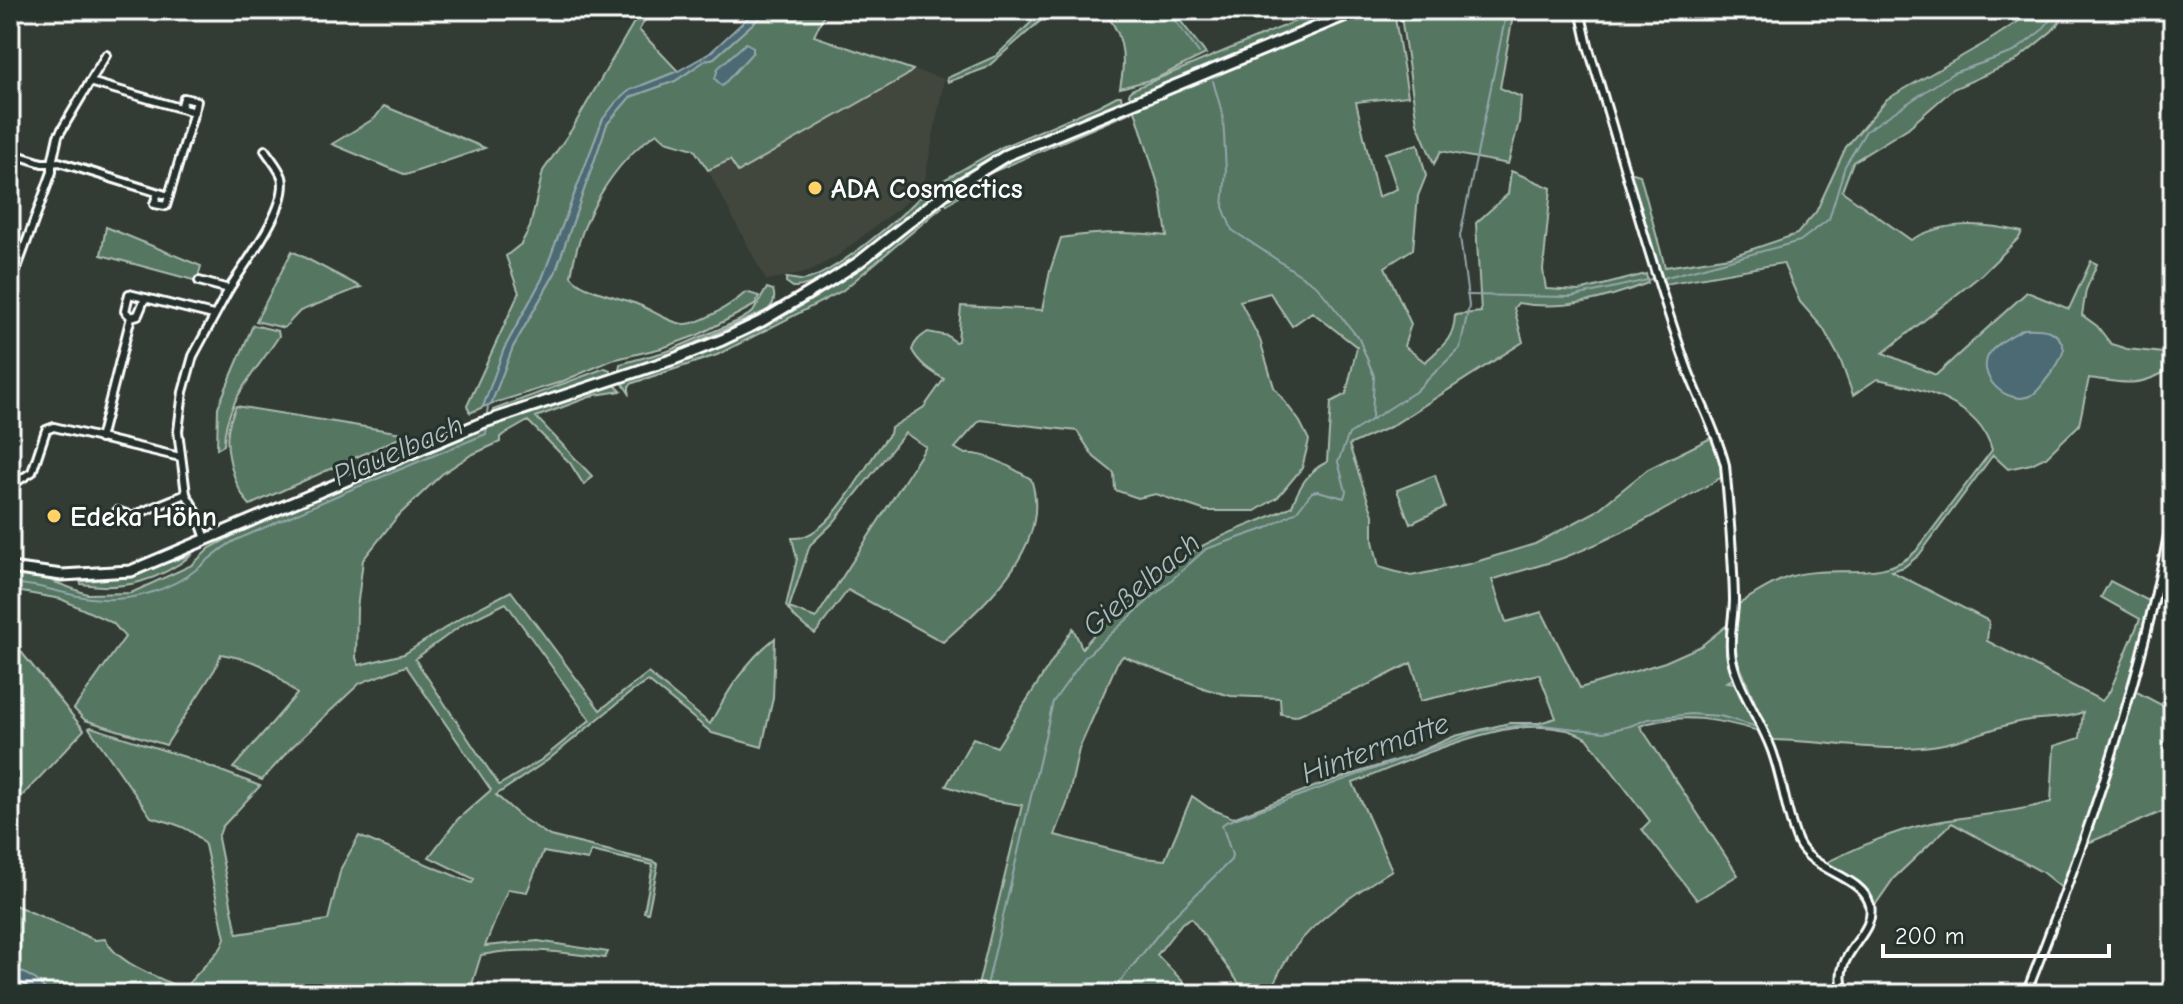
<svg xmlns="http://www.w3.org/2000/svg" width="2183" height="1004" viewBox="0 0 2183 1004" font-family="'Comic Neue',sans-serif">
  <style>
    .built { fill: #43473d }
    .green { fill: #547660; stroke: #aabab0; stroke-width: 2; fill-rule: evenodd }
    .water { fill: #4c6a73; stroke: #94a6ab; stroke-width: 2 }
    .lines { fill: none; stroke-linecap: round; stroke-linejoin: round }
    .stream { stroke: #94a6ab; stroke-width: 2 }
    .minor-casing { stroke: #fff; stroke-width: 12 }
    .tertiary-casing { stroke: #fff; stroke-width: 14 }
    .secondary-casing { stroke: #fff; stroke-width: 15 }
    .minor { stroke: #26332d; stroke-width: 6 }
    .tertiary { stroke: #26332d; stroke-width: 8 }
    .secondary { stroke: #26332d; stroke-width: 9 }
    .poi-dot { fill: #ffd166; stroke: #26332d; stroke-width: 3 }
    .labels { text-anchor: middle; stroke-width: 6; stroke-linejoin: round; paint-order: stroke }
    .poi-label { font-size: 28px; font-weight: bold; fill: #fff; stroke: #26332d; text-anchor: start }
    .water-label { font-size: 30px; font-style: italic; fill: #aebcc0; stroke: #26332d }
  </style>
  <rect width="100%" height="100%" fill="#333c34"/>
  <filter id="ink" filterUnits="userSpaceOnUse"><feTurbulence type="fractalNoise" baseFrequency=".0125" numOctaves="2"/><feDisplacementMap in="SourceGraphic" scale="16" xChannelSelector="R" yChannelSelector="G"/><feConvolveMatrix kernelMatrix="1 2 1 2 8 2 1 2 1" color-interpolation-filters="sRGB"/></filter>
  <g filter="url(#ink)">
    <path class="built" d="M913,70L944,79L923,189L836,257L805,273L766,280L708,170L731,160L738,172L906,76Z"/>
    <g class="green">
      <path d="M641,10H651L639,30L678,71L630,90L603,119L542,279L504,349L483,407L470,413L467,406L519,293L506,256L521,244L530,227L543,171L572,129Z"/>
      <path d="M768,10H826L814,36L913,70L906,76L738,172L730,160L708,170L694,149L666,141L657,133C611,163 579,222 571,276C582,291 620,297 639,305C652,310 672,324 685,324C701,324 734,303 746,292L759,296L755,305L700,334L662,348L612,360L561,382L491,404L513,347L555,273L607,124L630,97L675,81L706,60L714,58Z"/>
      <path d="M1038,10H1053L986,68L948,82L947,78L996,56L1041,13Z"/>
      <path d="M1101,10H1172L1206,54L1157,78L1120,88C1126,60 1124,30 1101,10Z"/>
      <path d="M1304,10H1318L1317,18L1288,34L1133,98L1129,95L1131,90L1294,22Z"/>
      <path d="M1372,10H1393L1394,12L1408,96L1356,102L1378,197L1397,189L1385,153L1418,144L1426,176L1418,196L1413,249L1385,267L1411,324L1404,346L1425,362C1442,346 1454,340 1455,315L1481,312L1476,223L1508,194L1511,171L1551,188L1543,270L1546,289L1579,291L1646,274L1648,283C1606,299 1563,311 1518,303L1514,308L1523,342L1390,427L1349,445L1373,515V541L1379,567L1411,576L1469,564L1535,544L1595,512L1648,469L1713,437L1720,457L1722,477C1670,507 1618,537 1563,558C1540,566 1515,572 1492,580L1506,622L1542,612L1580,688L1665,662L1701,646L1726,626L1729,653L1735,678L1727,682L1736,683L1762,732C1722,720 1680,711 1640,726L1738,875L1697,900L1642,829L1650,821L1587,738C1521,703 1417,759 1353,783L1392,870C1344,900 1286,937 1271,994H1247L1191,918L1182,923L1157,955L1195,994H976L1022,805L990,800L946,786L973,738L997,747L1073,628L1082,648C1115,610 1152,577 1195,550C1225,532 1261,522 1292,506C1299,487 1308,471 1327,462L1331,402L1346,394L1357,347L1312,312L1292,326L1270,293L1240,301L1260,340L1274,387L1300,422L1309,440L1302,468L1278,497L1255,511H1206L1156,494L1138,498L1115,490L1114,473L1094,457L1077,431L980,420L955,448L965,454C987,452 1012,468 1031,479C1053,545 987,602 943,642L848,590L815,634C803,626 793,617 786,606L797,559L792,538C832,541 866,459 890,434L891,428L924,407L944,379C932,372 919,364 912,350C915,341 920,337 928,332L948,336L955,342L958,341L961,306L1042,310L1050,271L1061,238C1098,232 1130,231 1167,236L1161,194L1134,107ZM905,433L926,447L816,618L789,608L810,545L833,523ZM1123,656L1206,689L1231,696L1280,698L1281,714L1295,716L1366,686L1411,663L1418,684L1420,701L1539,674L1556,718L1539,723H1509L1455,736L1409,756L1319,785L1233,818L1209,808L1192,796L1165,860L1143,858L1055,835L1067,804L1079,749L1117,663Z"/>
      <path d="M1400,10H1514L1500,88L1521,97L1519,122L1508,164L1441,151L1434,164L1417,123Z"/>
      <path d="M2036,10H2070L2052,31L2014,62L1953,89L1908,128L1853,162L1842,191L1911,240C1945,220 1984,223 2022,232L2019,238L1980,276L1883,353L1936,375L2027,292L2069,309L2091,261L2097,264L2086,290L2082,315L2097,326L2111,344L2127,349L2163,353V373C2134,388 2120,382 2089,378L2079,425L2046,457L2031,464L2008,469L1993,455L1919,555L1904,567L1891,571L1989,621L1987,641L2102,701L2110,691L2140,619L2101,597L2110,581L2151,602L2127,695L2063,889L2042,872L1952,823L1894,878L1873,908L1869,896L1821,865C1855,849 1890,832 1927,824C1968,815 2010,814 2051,802L2054,746L2080,738L2083,712C2064,720 2043,717 2023,721C1989,728 1957,745 1922,747C1873,751 1823,741 1775,740L1769,736L1734,652L1739,604C1755,594 1771,583 1789,577C1830,563 1884,584 1916,551L1992,450C1980,403 1918,387 1877,379L1853,395L1840,359L1823,328L1800,302L1783,263L1665,284L1658,270L1630,172L1640,175L1665,267L1729,257L1797,234L1816,212L1846,147L1887,99L1985,43Z"/>
      <path d="M1117,96H1121L1122,102C1059,128 997,150 942,191L936,190L937,184L1002,147L1098,106Z"/>
      <path d="M384,106L485,148L406,175L332,144L375,118Z"/>
      <path d="M1127,110L1131,112L988,174L947,205L944,201L1000,164Z"/>
      <path d="M925,192L930,193L932,199C906,220 825,289 793,287L786,282V278C792,278 798,281 804,280C834,275 903,215 925,192Z"/>
      <path d="M939,204L942,207L842,291L717,355L633,383L629,386V393L623,384V381C684,361 745,340 800,307C850,277 894,241 939,204Z"/>
      <path d="M106,227L201,266L197,281L101,255Z"/>
      <path d="M292,251L361,287L300,311L284,328L256,321Z"/>
      <path d="M767,288L773,290C776,298 774,304 768,310L668,355L619,371L620,364L668,351L738,321L753,312Z"/>
      <path d="M253,325L278,331L279,336C257,371 224,401 224,445L217,449L218,407Z"/>
      <path d="M605,368L610,370L609,376L492,416L493,410Z"/>
      <path d="M614,384L621,391L595,395L536,417L592,476L584,485L570,463L528,421L500,437V442L471,455L442,474L397,517L363,560L357,609L356,658L359,665L404,654L467,614L511,591L600,710L648,673L710,724C728,691 745,662 775,638L773,698L762,747L712,733L648,681L630,693L548,760L496,795L522,818L550,836L655,862L658,865L648,913L644,912L653,865L591,851L588,860L543,852L527,892L508,889L485,946L538,941L608,952L605,958C561,952 526,946 481,955L469,994H193L186,986L221,948L225,938L205,845C193,827 171,823 151,817L89,728L91,727L185,757L260,786L222,827L218,838L237,934L328,920L341,868L359,836L472,883L474,879L429,857L458,819L491,790L406,666L360,683L291,748L262,780L233,768L297,694C266,665 263,662 221,654L215,669L166,745L85,720L74,709L125,637L113,623L61,599L10,590V573L41,577L87,594L131,593L192,565L210,548L240,532L349,482L474,431ZM506,603L590,720L541,760L499,785L415,659L463,624Z"/>
      <path d="M236,406L242,407L408,434L250,505C235,490 225,452 228,431C229,422 233,414 236,406Z"/>
      <path d="M1435,475L1445,507L1410,524L1397,490Z"/>
      <path d="M193,554C159,581 124,591 81,584L80,581C121,581 155,567 193,554Z"/>
      <path d="M10,638L84,730L10,809Z"/>
      <path d="M2133,690L2173,711V807L2088,843L2111,771Z"/>
      <path d="M10,903L95,940L105,939C118,964 155,975 180,988L188,994H50L36,980L10,965Z"/>
    </g>
    <g class="water">
      <path d="M756,10H768L714,58L706,60L675,81L630,97L607,124L555,273L513,347L491,404L483,407L504,349L542,279L603,119L616,102L630,90L678,71L710,53Z"/>
      <path d="M746,43L753,47V52L722,86L715,79L718,68Z"/>
      <path d="M2023,329C2041,328 2059,328 2064,349C2061,360 2056,368 2049,376C2044,382 2039,391 2032,395C2008,408 1971,374 1992,350C2000,341 2013,335 2023,329Z"/>
      <path d="M10,965L36,980L50,994H37L10,974Z"/>
    </g>
    <g class="lines">
      <g class="stream">
        <path d="M1167,10L1199,53"/>
        <path d="M1213,81L1223,116L1226,171L1223,207L1232,230L1317,286L1359,339L1374,376L1372,417"/>
        <path d="M1663,278L1800,241L1829,219L1845,166L1866,131L1953,73L2014,52L2042,30L2058,10"/>
        <path d="M1467,295L1571,297L1652,279"/>
        <path d="M486,420L488,406"/>
        <path d="M10,584C38,583 63,595 90,598C130,603 170,591 201,566C213,556 222,547 236,540L345,492L486,434L487,426"/>
        <path d="M985,994L1053,702L1085,657L1206,549L1267,528L1297,511L1312,492L1318,491L1344,498L1346,491L1338,462L1349,434L1415,392L1460,348L1469,306L1460,236L1507,10"/>
        <path d="M1110,994L1168,922L1231,860L1232,855L1222,825L1226,822L1480,731L1532,724L1604,732L1630,726L1648,719L1690,714L1720,716L1757,727"/>
      </g>
      <defs>
        <g id="minor">
          <path d="M1580,10L1588,46C1621,151 1648,258 1685,362C1697,397 1716,429 1725,465C1729,509 1733,554 1734,599C1734,619 1728,637 1732,659C1739,691 1760,719 1771,748C1783,779 1785,812 1798,842C1812,872 1862,875 1870,905C1877,937 1828,954 1845,994"/>
          <path d="M106,55L58,136L52,163L59,162L169,196"/>
          <path d="M90,82L194,112"/>
          <path d="M10,153L42,163H52V172L10,287"/>
          <path d="M158,193L154,204L166,206L197,101L184,98L181,108"/>
          <path d="M199,281L229,289L193,356L183,392L178,431L186,494L197,513L206,539"/>
          <path d="M229,289C244,265 290,206 282,177C279,168 270,158 265,150"/>
          <path d="M145,298L213,315"/>
          <path d="M100,439L131,317L125,311L129,294L145,298L138,315L131,317"/>
          <path d="M10,486L32,472L46,430L54,427L180,457"/>
          <path d="M117,511L132,516L186,494"/>
          <path d="M2026,994C2088,837 2144,675 2173,508"/>
        </g>
        <path id="tertiary" d="M1328,10L1332,21"/>
        <path id="secondary" d="M10,568L62,575L131,571L482,423L674,359L722,340L762,321L831,280L859,262L947,192L1007,155L1358,10"/>
      </defs>
      <use href="#minor" class="minor-casing"/>
      <use href="#tertiary" class="tertiary-casing"/>
      <use href="#secondary" class="secondary-casing"/>
      <use href="#minor" class="minor"/>
      <use href="#tertiary" class="tertiary"/>
      <use href="#secondary" class="secondary"/>
    </g>
  </g>
  <g class="poi-dot">
    <circle cx="815" cy="188" r="8"/>
    <circle cx="54" cy="516" r="8"/>
  </g>
  <g class="labels">
    <g class="poi-label">
      <text x="831" y="198">ADA Cosmectics</text>
      <text x="70" y="526">Edeka Höhn</text>
    </g>
    <g class="water-label">
      <text transform="translate(398 450) rotate(-23)" y="10">Plauelbach</text>
      <text transform="translate(1141 584) rotate(-40)" y="10">Gießelbach</text>
      <text transform="translate(1375 748) rotate(-20)" y="10">Hintermatte</text>
    </g>
  </g>
  <rect width="2183" height="1004" fill="none" stroke="#26332d" stroke-width="40"/>
  <rect x="20" y="20" width="2143" height="964" fill="none" stroke="#fff" stroke-width="3" filter="url(#ink)"/>
  <path d="M1883 944v12h226v-12" fill="none" stroke="#ffffff" stroke-width="4"/>
  <text x="1895" y="944" font-size="24" fill="#ffffff" stroke="#26332d" stroke-width="6" paint-order="stroke">200 m</text>
</svg>
